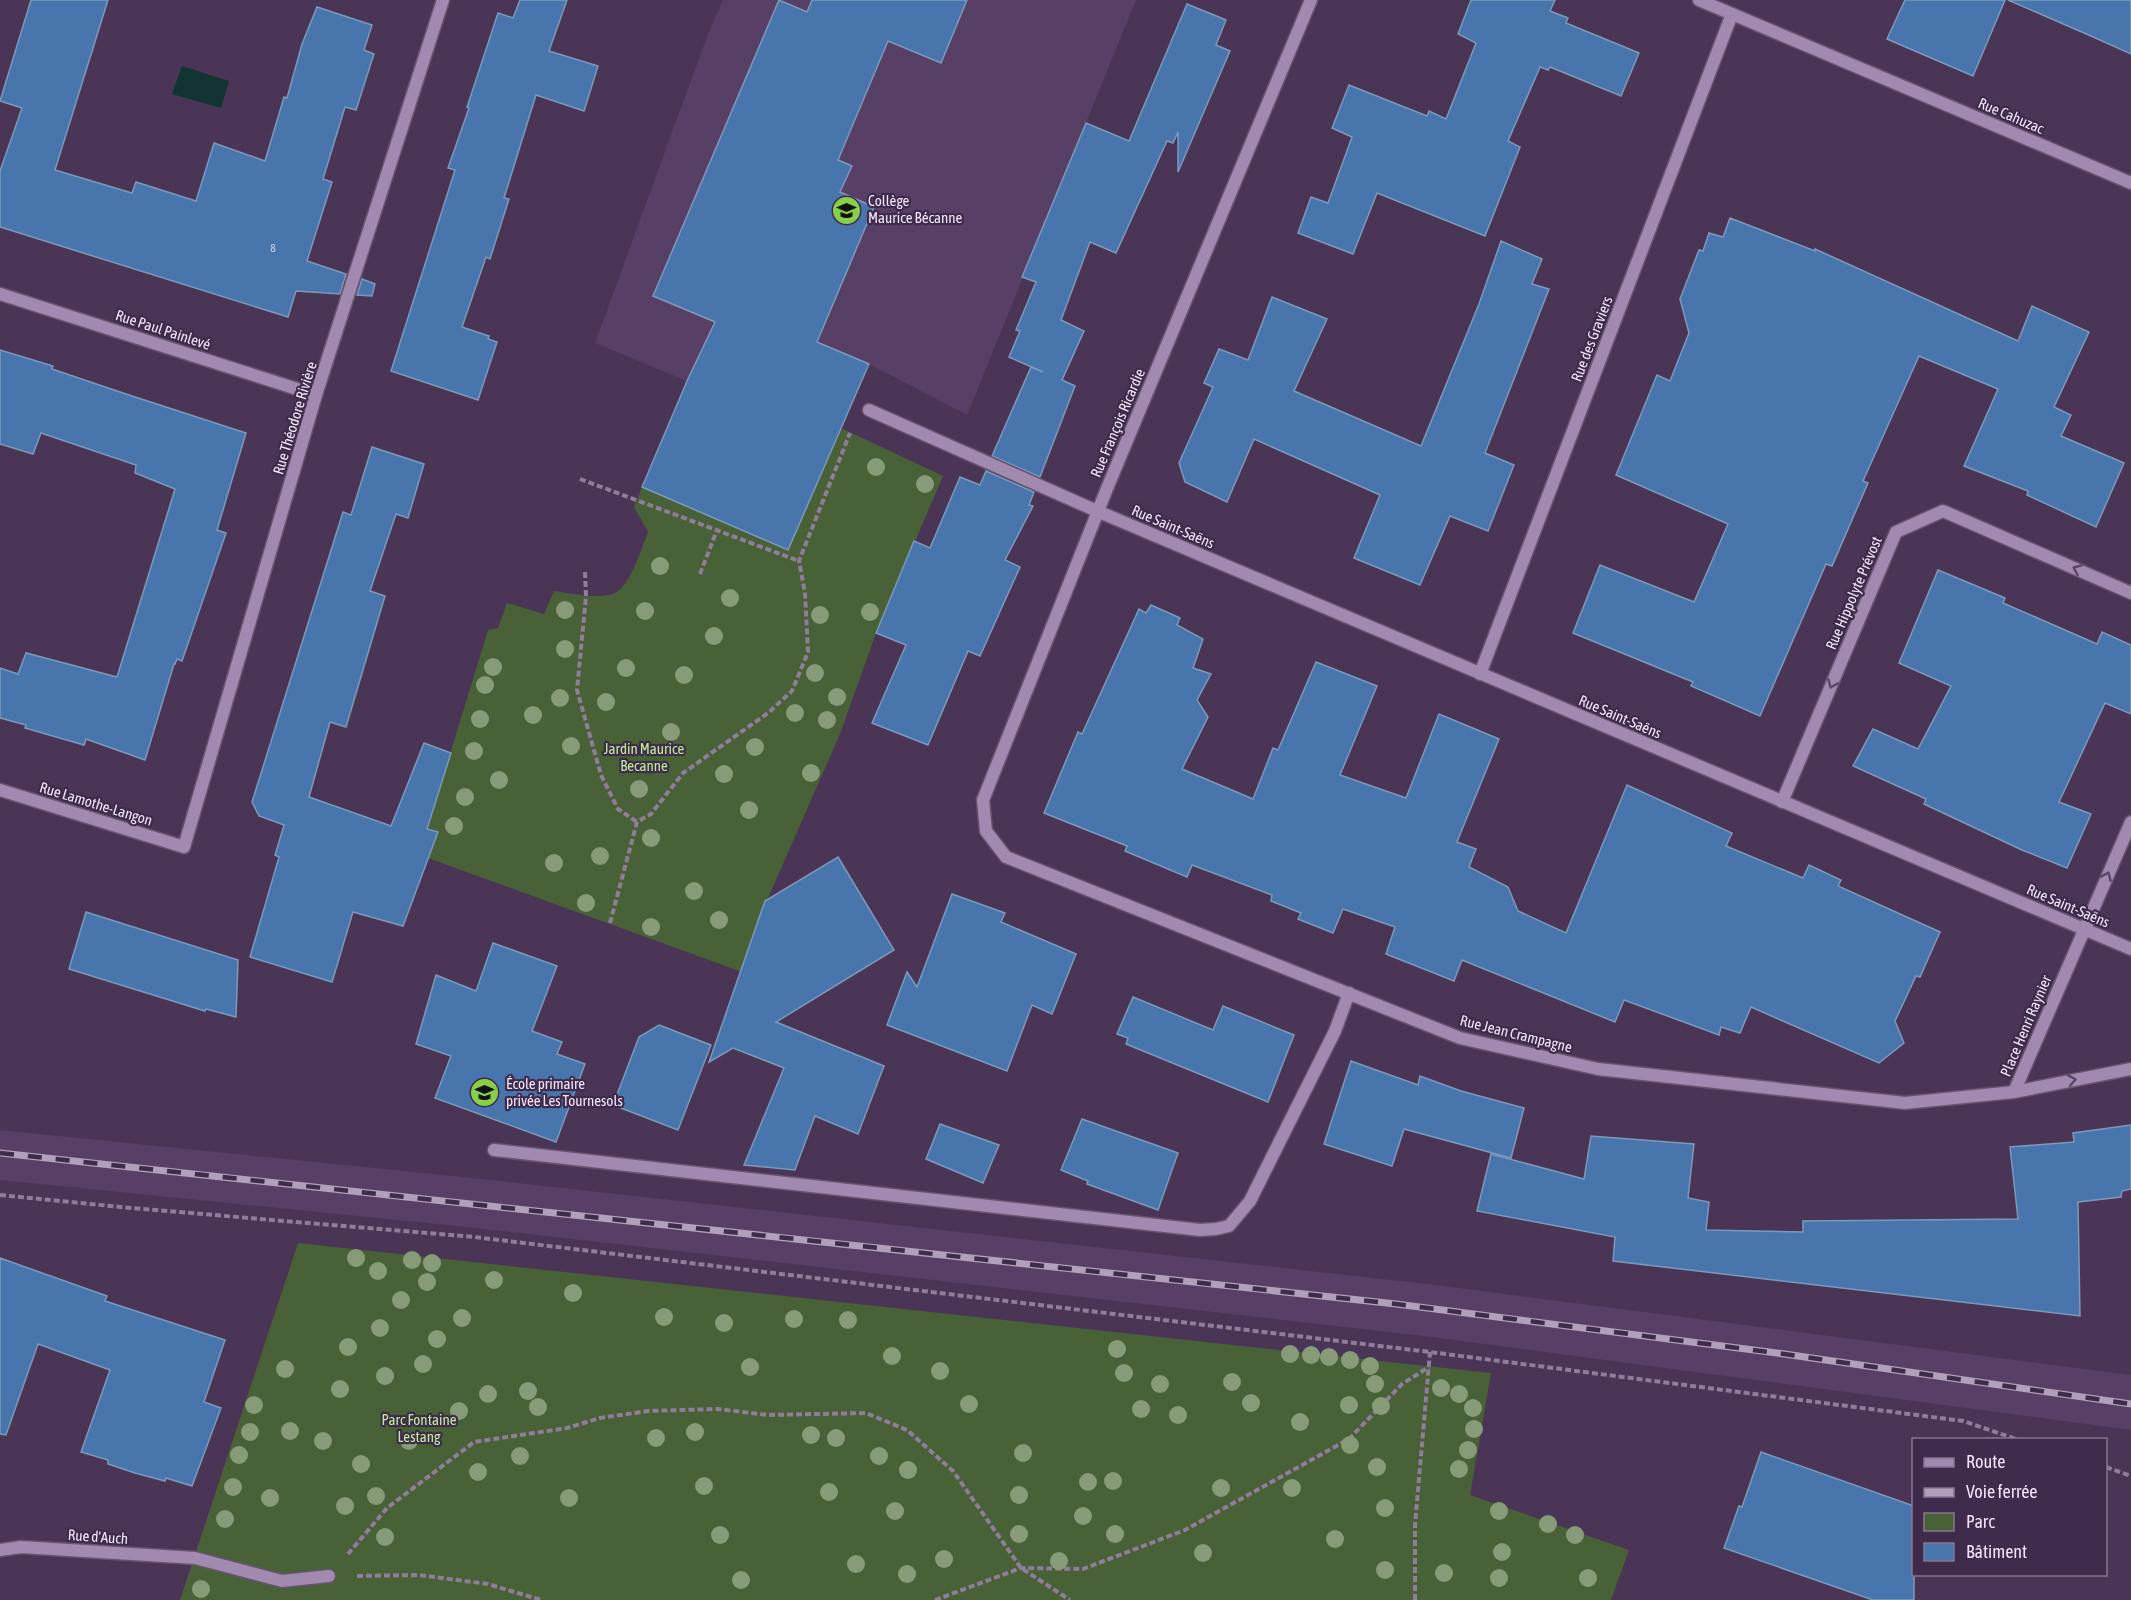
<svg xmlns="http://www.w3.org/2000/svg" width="2131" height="1600" viewBox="0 0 2131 1600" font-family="'Asap Condensed',sans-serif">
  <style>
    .built { fill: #583f65 }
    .green { fill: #496137 }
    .water { fill: #123433 }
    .building { fill: #4876ac; stroke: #7c99bb; stroke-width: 1.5 }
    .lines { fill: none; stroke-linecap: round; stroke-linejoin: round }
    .service-casing { stroke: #66546f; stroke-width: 15 }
    .minor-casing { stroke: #66546f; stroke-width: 15 }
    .path { stroke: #8f7d99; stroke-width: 4; stroke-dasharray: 6 3; stroke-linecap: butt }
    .service { stroke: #a189af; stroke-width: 12 }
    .minor { stroke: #a189af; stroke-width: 12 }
    .rail-casing { stroke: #b0a0b9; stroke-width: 7 }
    .rail { stroke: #3f2b4b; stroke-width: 4.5; stroke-dasharray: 14; stroke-linecap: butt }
    .tree { fill: #889b79 }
    .oneway { stroke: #5c4769 }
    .labels { text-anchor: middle; stroke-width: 4.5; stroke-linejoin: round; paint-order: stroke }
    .number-label { font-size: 12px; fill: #c8c9e6 }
    .street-label { font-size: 15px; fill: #f2e5f9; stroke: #3f2b4b }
    .poi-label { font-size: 15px; fill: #f2e5f9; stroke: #3f2b4b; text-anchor: start }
    .park-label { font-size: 15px; fill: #bbee95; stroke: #3f2b4b }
  </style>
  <rect width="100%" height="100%" fill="#4a3556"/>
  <g class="built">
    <path d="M723,0H1136L967,415L869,364L733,307L687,381L595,343L708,34Z"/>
    <path d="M0,1130L482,1179L1436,1285L2131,1375V1430L1432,1337L476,1228L0,1180Z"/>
  </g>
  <g class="green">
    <path d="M841,428L943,476L876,633L840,734L762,912L742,972L428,858L438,833L427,829L488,630L498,628L507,603L544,614L554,591C569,593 601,600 615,593C631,585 641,549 648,532L634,507L642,487L788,550Z"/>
    <path d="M298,1243L1491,1373L1470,1495L1629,1550L1611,1600H180Z"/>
  </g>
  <path class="water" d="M182,66L229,81L221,108L172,94Z"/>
  <g class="building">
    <path d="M31,0H108L55,170L132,193L136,182L196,201L214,143L265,161L284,97L287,98L302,44L317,7L372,25L364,50L374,54L356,110L345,107L323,179L332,182L307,261L346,274L340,294L296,291L288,317L0,227V171L22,108L0,101Z"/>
    <path d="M520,0H567L549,51L598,66L584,111L536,95L504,198L509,199L490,259L486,257L462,327L489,336L488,339L497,342L478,400L391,371L455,170L448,168L469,108L467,107L498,13L513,18Z"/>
    <path d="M779,0L807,12L812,0H967L941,63L888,41L838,160L852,166L840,192L874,207L817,342L869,364L788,550L642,487L687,381L715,322L653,296Z"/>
    <path d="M1471,0H1555L1550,11L1568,18L1566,23L1639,53L1621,96L1550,67L1548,70L1540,67L1508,141L1520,147L1485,236L1377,193L1353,254L1298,233L1311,197L1328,203L1352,137L1332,128L1349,85L1427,116L1429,111L1446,119L1476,43L1458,34Z"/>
    <path d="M1905,0H2005L1973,76L1887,39Z"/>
    <path d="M2008,0H2131V54L2091,36Z"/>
    <path d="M1187,4L1226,20L1216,45L1230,51L1178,172V132L1173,143L1167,141L1116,253L1090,242L1061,320L1084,331L1062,380L1075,386L1040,477L992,456L1031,367L1043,372L1009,357L1020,331L1016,330L1036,282L1022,277L1086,123L1129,141Z"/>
    <path d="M1730,218L1815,251V249L2018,341L2032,306L2089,332L2054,407L2071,415L2061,436L2124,463L2096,527L2027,495L2028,491L1964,466L1998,389L1919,356L1863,481L1868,483L1832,566L1826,564L1760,716L1691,686L1693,682L1573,633L1600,565L1694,602L1728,524L1616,475L1657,375L1670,381L1689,333L1680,299L1699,250L1703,251L1709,233L1723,237Z"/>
    <path d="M1501,241L1542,259L1532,284L1549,289L1485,453L1514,465L1488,531L1450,516L1420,585L1354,558L1380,495L1254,439L1227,502L1185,482L1179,463L1213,387L1204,383L1219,349L1248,360L1272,297L1327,319L1294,391L1421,446L1479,304Z"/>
    <path d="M362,279L375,284L372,296L357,295Z"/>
    <path d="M0,350L53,366L52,369L126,394L246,433L217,530L226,533L182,661L177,659L175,664H174L145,760L86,739L84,745L25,728L26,725L0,718V668L18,674L26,653L117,677L175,489L135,473L136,465L41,433L33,454L0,444Z"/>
    <path d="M372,447L424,464L408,518L396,514L370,591L385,596L346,727L330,722L309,797L391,826L424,743L451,753L427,829L438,832L403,926L353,912L332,982L250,957L279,857L275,855L284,825L259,816L252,802L343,512L351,515Z"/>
    <path d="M986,471L1034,492L1029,505L1033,506L1005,560L1020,567L980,656L968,651L928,745L872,723L906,645L876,633L914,541L930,548L960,477L980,485Z"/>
    <path d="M1938,570L2005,598L2003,603L2097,644L2102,632L2131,645V714L2105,703L2059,802L2091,814L2067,868L2022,850L1924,804L1926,799L1853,766L1873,729L1918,749L1951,686L1899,663Z"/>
    <path d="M1151,605L1180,618L1177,625L1203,639L1193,668L1211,674L1197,700L1208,717L1182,769L1253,799L1273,748L1278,750L1316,662L1377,686L1340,775L1406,798L1439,714L1499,739L1457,842L1476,849L1469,867L1508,887L1518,911L1566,933L1627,785L1732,833L1726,846L1803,878L1809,865L1841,880L1838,886L1940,932L1920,977L1916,976L1895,1021L1904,1043L1879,1063L1751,1007L1740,1033L1721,1027L1719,1035L1624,1000L1615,1022L1462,960L1454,981L1386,954L1395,927L1343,909L1333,933L1298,919L1301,913L1271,901L1272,895L1192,865L1187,877L1125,851L1127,846L1044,813L1078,732L1082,734L1139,609L1146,613Z"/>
    <path d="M838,857L894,950L776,1022L884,1066L858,1134L815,1116L795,1170L744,1165L784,1068L733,1048L709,1062L765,901Z"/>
    <path d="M952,894L1005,913L1001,922L1076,954L1052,1014L1032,1005L1007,1071L887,1025L907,972L917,987Z"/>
    <path d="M86,912L238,960L236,1017L206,1009L205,1011L69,969Z"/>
    <path d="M493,943L557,966L532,1031L562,1042L557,1054L585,1064L556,1142L435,1098L451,1056L416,1044L436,975L476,991Z"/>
    <path d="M1133,997L1213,1030L1223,1006L1294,1035L1268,1102L1126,1044L1128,1038L1117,1034Z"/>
    <path d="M659,1025L711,1045L678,1130L613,1105L639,1037Z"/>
    <path d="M1351,1061L1418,1085L1420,1076L1461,1091L1524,1108L1511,1158L1404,1129L1392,1166L1324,1144Z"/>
    <path d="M1082,1119L1178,1153L1158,1210L1087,1184L1088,1181L1061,1170Z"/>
    <path d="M940,1124L999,1145L983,1183L926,1159Z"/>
    <path d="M2131,1125V1189L2122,1191L2121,1197L2078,1202L2080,1316L1613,1261L1615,1237L1477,1211L1491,1154L1584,1179L1591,1136L1694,1144L1688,1198L1709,1202L1706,1230L1803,1232V1221L2018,1219L2010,1147L2074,1142L2073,1133Z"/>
    <path d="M0,1258L107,1296L105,1301L225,1340L204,1402L221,1408L192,1486L166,1478L165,1481L135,1473L108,1464V1460L81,1452L110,1370L38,1344L6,1435L0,1434Z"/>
    <path d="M1761,1452L1914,1506V1600H1873L1724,1548L1739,1506L1742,1507Z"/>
  </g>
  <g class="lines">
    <defs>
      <g id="service">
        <path d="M869,410L1097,511"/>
        <path d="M494,1150L1200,1230L1216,1229L1229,1226L1250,1201L1335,1031L1349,993"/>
        <path d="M0,1550L21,1547L195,1558L282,1581L329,1576"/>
      </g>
      <g id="minor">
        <path d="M1311,0L1108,486L983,800L986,831L1006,857L1460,1038L1598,1069L1905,1103L2014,1092L2131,1069"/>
        <path d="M1699,0L2131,183"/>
        <path d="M0,294L316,395"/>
        <path d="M1097,511L2131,949"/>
        <path d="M1480,674L1732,14"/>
        <path d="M0,790L184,847L316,395L443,0"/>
        <path d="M1782,802L1896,532L1943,511L2131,593"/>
        <path d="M2014,1092L2131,822"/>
      </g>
    </defs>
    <use href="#service" class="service-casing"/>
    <use href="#minor" class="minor-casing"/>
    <g class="path">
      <path d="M580,479L799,561"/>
      <path d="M585,572L586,596L577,690L601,775L618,809L637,822"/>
      <path d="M700,574L717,530"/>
      <path d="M610,923L637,822L651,814L683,773L768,713L792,691L808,652L805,593L799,561L850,433"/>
      <path d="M0,1195L131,1208L474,1237L1430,1352L1963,1421L2019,1440"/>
      <path d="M2106,1467L2131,1476"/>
      <path d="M348,1554L387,1508L474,1442L567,1428L600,1418L648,1411L718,1409L768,1415L866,1413L907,1430L953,1471L1021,1568L1070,1600"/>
      <path d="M357,1576L419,1575L488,1584L541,1600"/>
      <path d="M935,1600L1021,1568L1083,1569L1185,1530L1349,1439L1402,1384L1429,1367"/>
      <path d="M1415,1600V1525L1430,1352"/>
    </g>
    <use href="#service" class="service"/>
    <use href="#minor" class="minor"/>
    <defs>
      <path id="rail" d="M0,1153L1396,1304L1777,1353L2131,1404"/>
    </defs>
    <use href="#rail" class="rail-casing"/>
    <use href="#rail" class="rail"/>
  </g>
  <g class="tree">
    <circle cx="876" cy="467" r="9"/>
    <circle cx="925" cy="484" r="9"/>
    <circle cx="660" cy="566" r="9"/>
    <circle cx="730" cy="598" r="9"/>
    <circle cx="565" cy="610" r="9"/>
    <circle cx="645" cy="611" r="9"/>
    <circle cx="870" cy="612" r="9"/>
    <circle cx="820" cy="615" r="9"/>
    <circle cx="714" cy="636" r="9"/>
    <circle cx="565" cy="649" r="9"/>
    <circle cx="493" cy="667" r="9"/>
    <circle cx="626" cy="668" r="9"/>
    <circle cx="815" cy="673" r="9"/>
    <circle cx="684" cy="675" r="9"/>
    <circle cx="485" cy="685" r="9"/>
    <circle cx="837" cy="697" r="9"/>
    <circle cx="560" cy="698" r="9"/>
    <circle cx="606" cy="702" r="9"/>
    <circle cx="795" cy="713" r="9"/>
    <circle cx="533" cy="715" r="9"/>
    <circle cx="480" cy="719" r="9"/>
    <circle cx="827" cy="720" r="9"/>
    <circle cx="671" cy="732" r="9"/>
    <circle cx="571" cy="746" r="9"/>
    <circle cx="755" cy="747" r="9"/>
    <circle cx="474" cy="751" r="9"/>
    <circle cx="811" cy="773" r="9"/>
    <circle cx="724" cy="774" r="9"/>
    <circle cx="499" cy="780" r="9"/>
    <circle cx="639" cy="789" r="9"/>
    <circle cx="465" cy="797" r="9"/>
    <circle cx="749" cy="810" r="9"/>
    <circle cx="454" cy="826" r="9"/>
    <circle cx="651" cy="838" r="9"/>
    <circle cx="600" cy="856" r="9"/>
    <circle cx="554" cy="863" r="9"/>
    <circle cx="694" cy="891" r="9"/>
    <circle cx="586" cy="903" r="9"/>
    <circle cx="719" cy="920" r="9"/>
    <circle cx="651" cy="927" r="9"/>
    <circle cx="356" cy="1258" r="9"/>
    <circle cx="412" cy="1260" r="9"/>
    <circle cx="432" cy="1263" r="9"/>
    <circle cx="378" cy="1271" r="9"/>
    <circle cx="494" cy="1280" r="9"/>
    <circle cx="427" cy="1282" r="9"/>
    <circle cx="573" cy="1293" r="9"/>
    <circle cx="401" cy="1300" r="9"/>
    <circle cx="664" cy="1317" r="9"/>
    <circle cx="462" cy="1318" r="9"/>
    <circle cx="794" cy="1319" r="9"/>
    <circle cx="848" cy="1320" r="9"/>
    <circle cx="724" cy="1323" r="9"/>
    <circle cx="380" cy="1328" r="9"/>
    <circle cx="437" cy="1339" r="9"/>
    <circle cx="348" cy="1347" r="9"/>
    <circle cx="1117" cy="1349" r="9"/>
    <circle cx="1290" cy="1354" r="9"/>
    <circle cx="1311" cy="1355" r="9"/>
    <circle cx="892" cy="1356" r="9"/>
    <circle cx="1329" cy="1357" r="9"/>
    <circle cx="1350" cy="1360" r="9"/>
    <circle cx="423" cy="1364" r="9"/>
    <circle cx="1370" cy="1366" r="9"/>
    <circle cx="750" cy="1367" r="9"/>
    <circle cx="285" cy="1369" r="9"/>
    <circle cx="940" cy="1371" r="9"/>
    <circle cx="1124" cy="1373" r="9"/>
    <circle cx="385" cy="1376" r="9"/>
    <circle cx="1232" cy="1382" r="9"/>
    <circle cx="1160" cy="1384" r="9"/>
    <circle cx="1375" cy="1384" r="9"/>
    <circle cx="1441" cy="1388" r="9"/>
    <circle cx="340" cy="1389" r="9"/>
    <circle cx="528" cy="1391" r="9"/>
    <circle cx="488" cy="1394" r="9"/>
    <circle cx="1459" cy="1394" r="9"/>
    <circle cx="1251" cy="1403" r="9"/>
    <circle cx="969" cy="1404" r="9"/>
    <circle cx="254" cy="1405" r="9"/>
    <circle cx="1349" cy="1405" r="9"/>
    <circle cx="1381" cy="1406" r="9"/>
    <circle cx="538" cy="1407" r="9"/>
    <circle cx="1473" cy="1408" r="9"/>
    <circle cx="1141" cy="1409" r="9"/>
    <circle cx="459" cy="1411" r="9"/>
    <circle cx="1178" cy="1415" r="9"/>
    <circle cx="1300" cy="1422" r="9"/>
    <circle cx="1474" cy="1429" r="9"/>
    <circle cx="290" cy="1431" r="9"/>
    <circle cx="250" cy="1432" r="9"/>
    <circle cx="695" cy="1432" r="9"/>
    <circle cx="811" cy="1435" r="9"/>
    <circle cx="656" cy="1438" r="9"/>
    <circle cx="836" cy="1438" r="9"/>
    <circle cx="323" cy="1441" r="9"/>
    <circle cx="409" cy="1441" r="9"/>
    <circle cx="1350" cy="1445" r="9"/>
    <circle cx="1468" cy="1450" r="9"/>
    <circle cx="1023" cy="1453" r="9"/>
    <circle cx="239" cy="1455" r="9"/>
    <circle cx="520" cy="1456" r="9"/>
    <circle cx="879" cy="1456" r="9"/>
    <circle cx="361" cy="1464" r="9"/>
    <circle cx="1377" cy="1467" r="9"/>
    <circle cx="1459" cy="1469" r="9"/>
    <circle cx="908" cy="1470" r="9"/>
    <circle cx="478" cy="1472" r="9"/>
    <circle cx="1113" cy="1481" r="9"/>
    <circle cx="1088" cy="1482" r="9"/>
    <circle cx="704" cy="1486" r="9"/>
    <circle cx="233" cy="1487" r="9"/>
    <circle cx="1221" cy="1488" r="9"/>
    <circle cx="1292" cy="1488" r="9"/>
    <circle cx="829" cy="1492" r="9"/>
    <circle cx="1019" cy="1495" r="9"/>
    <circle cx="376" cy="1496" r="9"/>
    <circle cx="270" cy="1498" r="9"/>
    <circle cx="569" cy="1498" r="9"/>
    <circle cx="345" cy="1506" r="9"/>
    <circle cx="1385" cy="1508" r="9"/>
    <circle cx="895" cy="1511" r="9"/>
    <circle cx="1499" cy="1511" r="9"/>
    <circle cx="1083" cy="1516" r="9"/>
    <circle cx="225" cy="1519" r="9"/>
    <circle cx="1548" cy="1524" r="9"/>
    <circle cx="1019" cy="1534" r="9"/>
    <circle cx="1115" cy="1534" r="9"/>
    <circle cx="720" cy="1535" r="9"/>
    <circle cx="1575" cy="1535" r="9"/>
    <circle cx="385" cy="1537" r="9"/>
    <circle cx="1335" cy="1539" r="9"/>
    <circle cx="1502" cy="1552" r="9"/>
    <circle cx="1203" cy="1553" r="9"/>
    <circle cx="944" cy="1559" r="9"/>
    <circle cx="1059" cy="1561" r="9"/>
    <circle cx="856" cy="1564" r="9"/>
    <circle cx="1385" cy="1570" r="9"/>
    <circle cx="1444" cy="1573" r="9"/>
    <circle cx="907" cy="1574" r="9"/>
    <circle cx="1499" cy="1578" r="9"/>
    <circle cx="1588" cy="1578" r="9"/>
    <circle cx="741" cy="1580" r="9"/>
    <circle cx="201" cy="1589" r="9"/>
  </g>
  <defs><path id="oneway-chevron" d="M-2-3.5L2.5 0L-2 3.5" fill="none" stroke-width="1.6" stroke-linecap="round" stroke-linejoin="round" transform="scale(1.5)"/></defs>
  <g class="oneway">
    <use href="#oneway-chevron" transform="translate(2077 569) rotate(-156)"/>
    <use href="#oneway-chevron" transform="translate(1832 684) rotate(113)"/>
    <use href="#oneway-chevron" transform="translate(2107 876) rotate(-66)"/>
    <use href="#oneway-chevron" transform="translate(2072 1080) rotate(-11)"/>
  </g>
  <defs>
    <symbol id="school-disc" viewBox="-11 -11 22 22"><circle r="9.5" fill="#88cf49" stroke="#3f2b4b"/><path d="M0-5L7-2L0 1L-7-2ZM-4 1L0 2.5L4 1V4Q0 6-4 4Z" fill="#111"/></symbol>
  </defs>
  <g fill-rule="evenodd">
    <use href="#school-disc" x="830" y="194" width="33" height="33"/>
    <use href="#school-disc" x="468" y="1076" width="33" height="33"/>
  </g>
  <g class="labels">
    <g class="number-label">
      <text x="273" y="252">8</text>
    </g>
    <g class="street-label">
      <text transform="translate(2011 116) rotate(23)" y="5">Rue Cahuzac</text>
      <text transform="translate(163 330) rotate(18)" y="5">Rue Paul Painlevé</text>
      <text transform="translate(1592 339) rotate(-69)" y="5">Rue des Graviers</text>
      <text transform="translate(295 418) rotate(-73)" y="5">Rue Théodore Rivière</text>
      <text transform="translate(1118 423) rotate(-67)" y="5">Rue François Ricardie</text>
      <text transform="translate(1173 527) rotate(23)" y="5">Rue Saint-Saëns</text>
      <text transform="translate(1854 593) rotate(-67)" y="5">Rue Hippolyte Prévost</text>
      <text transform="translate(1620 717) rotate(23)" y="5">Rue Saint-Saëns</text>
      <text transform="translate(96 804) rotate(17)" y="5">Rue Lamothe-Langon</text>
      <text transform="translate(2068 906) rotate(23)" y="5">Rue Saint-Saëns</text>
      <text transform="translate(2026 1026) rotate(-67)" y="5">Place Henri Raynier</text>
      <text transform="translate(1516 1034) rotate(14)" y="5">Rue Jean Crampagne</text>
      <text transform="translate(98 1537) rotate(4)" y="5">Rue d'Auch</text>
    </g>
    <g class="poi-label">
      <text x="868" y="206">Collège<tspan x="868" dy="17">Maurice Bécanne</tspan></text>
      <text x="506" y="1089">École primaire<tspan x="506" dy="17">privée Les Tournesols</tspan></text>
    </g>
    <g class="park-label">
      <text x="644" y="754">Jardin Maurice<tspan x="644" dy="17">Becanne</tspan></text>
      <text x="419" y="1425">Parc Fontaine<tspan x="419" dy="17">Lestang</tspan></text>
    </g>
  </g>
  <rect x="1912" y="1438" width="195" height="138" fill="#3f2b4b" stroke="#877591" stroke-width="1.5"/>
  <rect x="1924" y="1458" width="30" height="9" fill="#a189af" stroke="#877591" stroke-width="1.5"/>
  <text x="1966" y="1468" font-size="18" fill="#f2e5f9">Route</text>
  <rect x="1924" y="1488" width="30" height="9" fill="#b0a0b9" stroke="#877591" stroke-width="1.5"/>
  <text x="1966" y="1498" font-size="18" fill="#f2e5f9">Voie ferrée</text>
  <rect x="1924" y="1513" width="30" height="18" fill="#496137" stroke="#877591" stroke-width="1.5"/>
  <text x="1966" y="1528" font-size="18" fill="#f2e5f9">Parc</text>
  <rect x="1924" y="1543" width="30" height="18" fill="#4876ac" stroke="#877591" stroke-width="1.5"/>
  <text x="1966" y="1558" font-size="18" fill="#f2e5f9">Bâtiment</text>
</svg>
